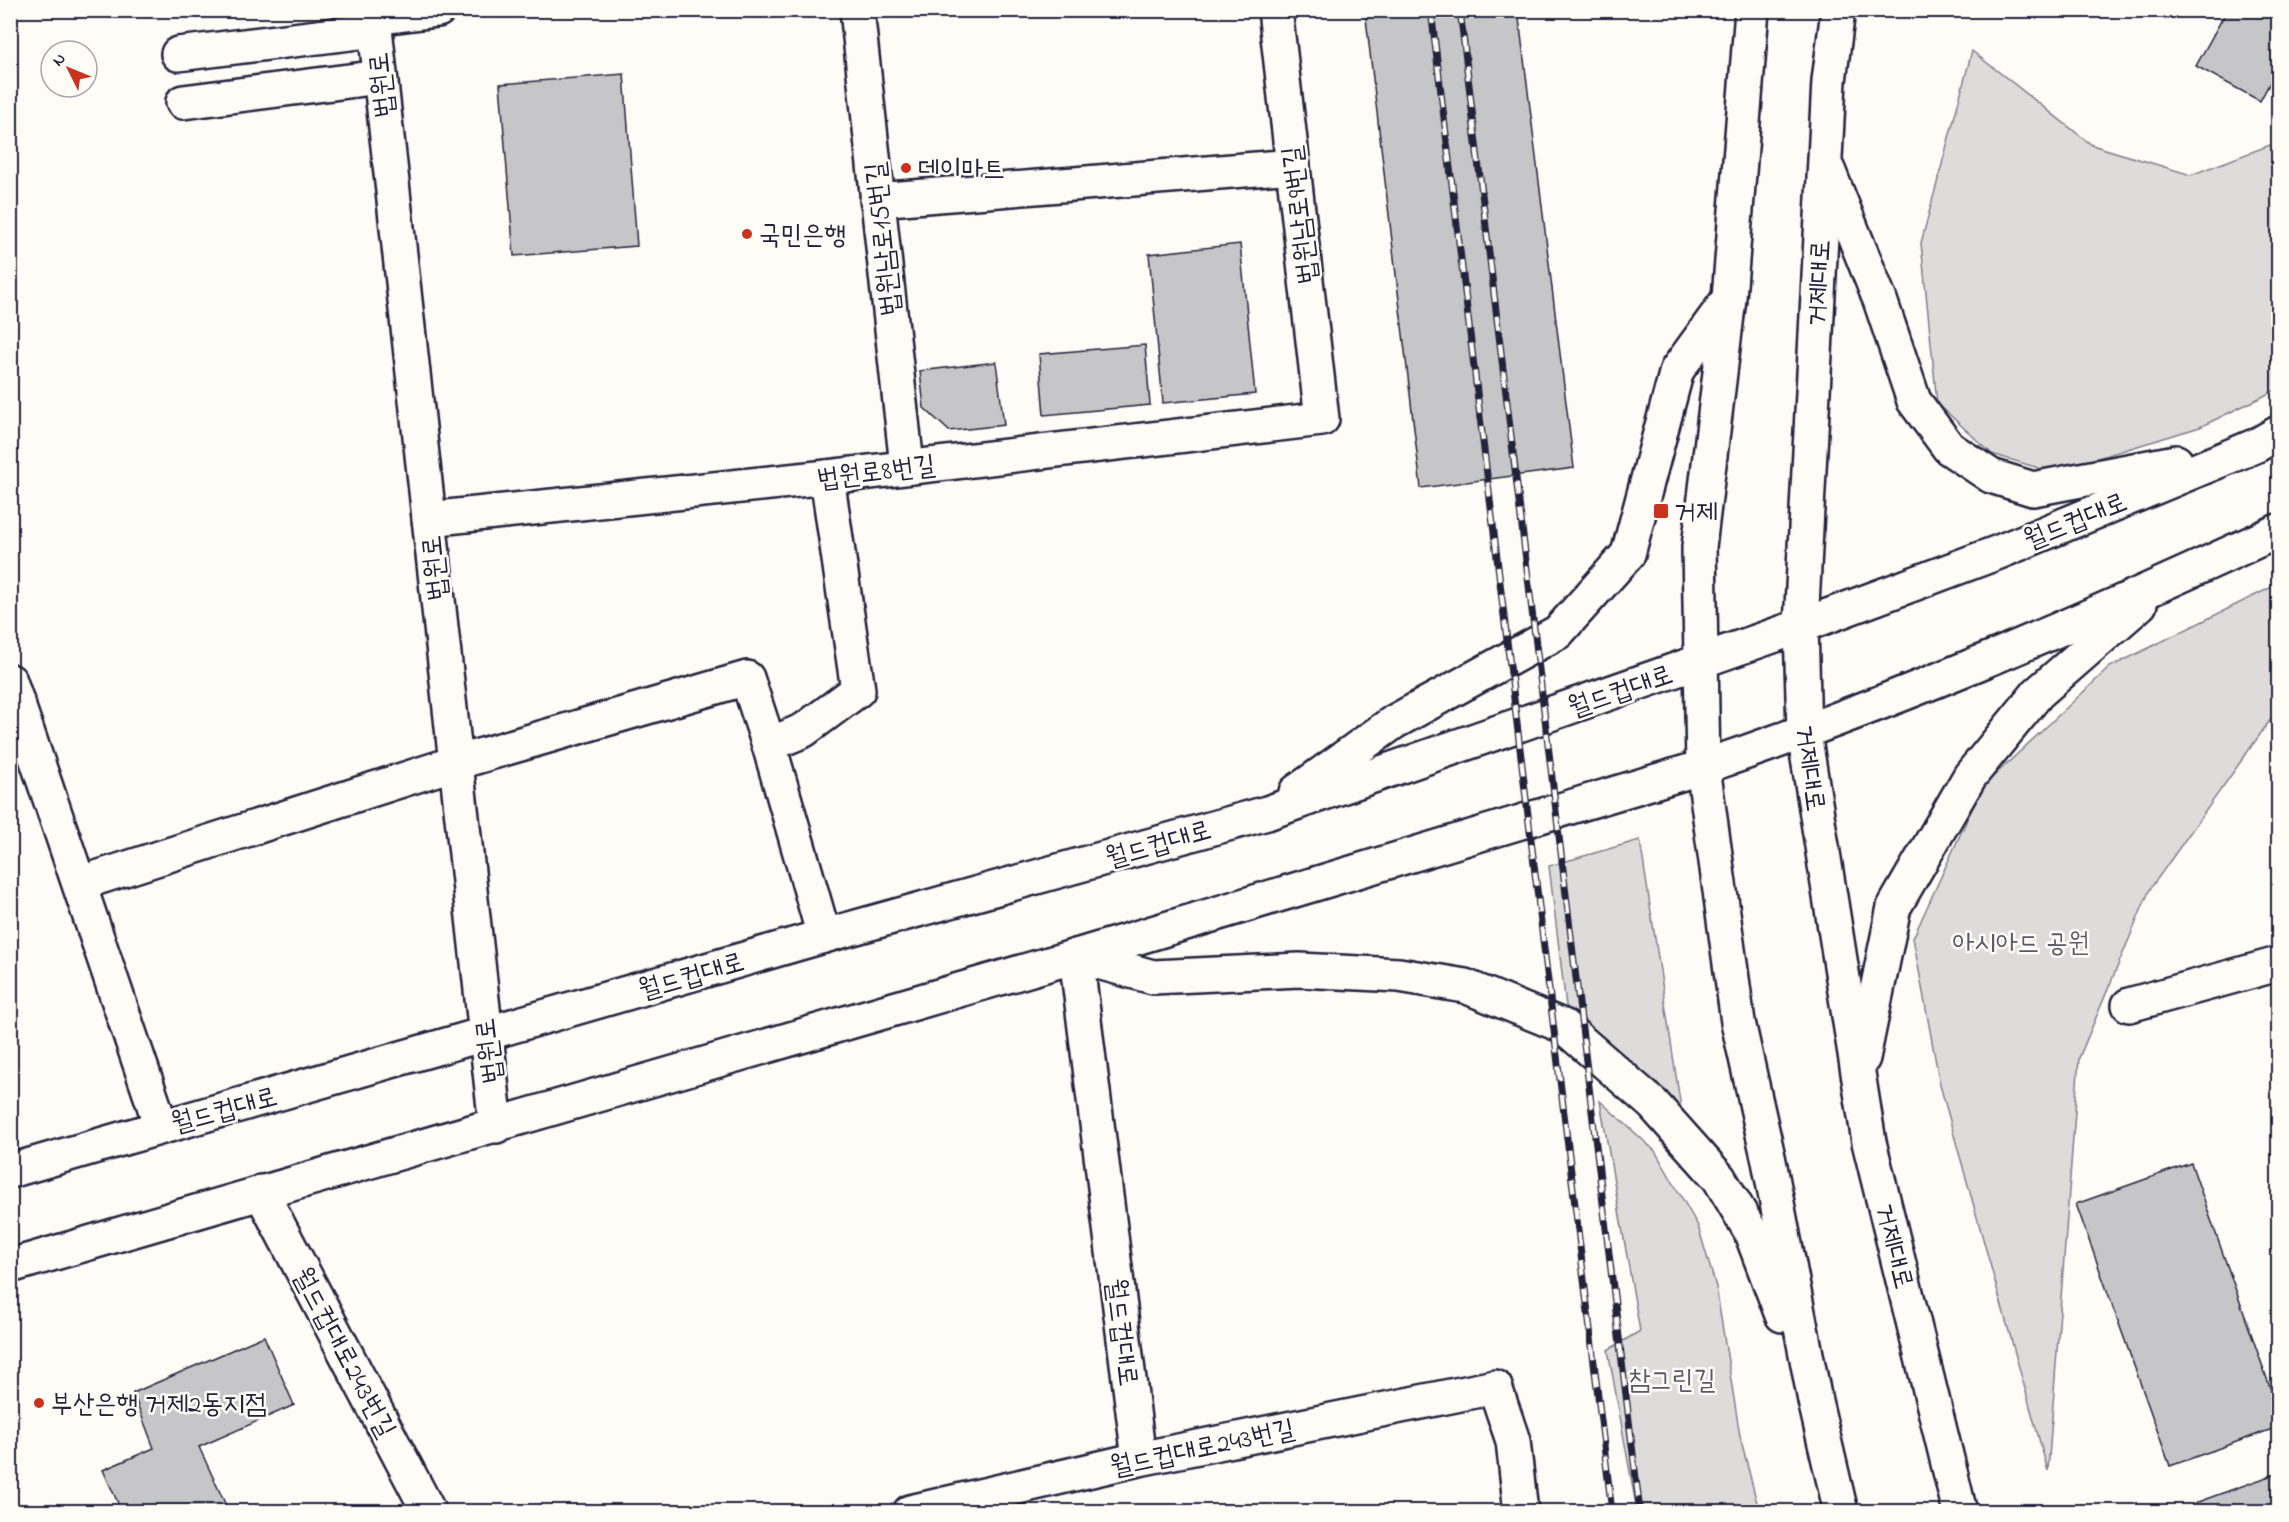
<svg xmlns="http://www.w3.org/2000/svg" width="2289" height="1522" viewBox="0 0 2289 1522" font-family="'Indie Flower','Poor Story',sans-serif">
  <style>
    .green { fill: #dddcdb; stroke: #807f8b; stroke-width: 1.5 }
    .building { fill: #c6c6c8; stroke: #22223b; stroke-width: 1.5 }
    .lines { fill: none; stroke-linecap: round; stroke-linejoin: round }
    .minor-casing { stroke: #22223b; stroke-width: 38 }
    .major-casing { stroke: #22223b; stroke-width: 38 }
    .minor { stroke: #fdfcf7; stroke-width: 33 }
    .major { stroke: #fdfcf7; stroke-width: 33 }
    .rail-casing { stroke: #22223b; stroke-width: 7 }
    .rail { stroke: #fdfcf7; stroke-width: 4.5; stroke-dasharray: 14; stroke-linecap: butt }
    .poi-dot { fill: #c8321e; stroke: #fdfcf7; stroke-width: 2 }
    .labels { text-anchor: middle; stroke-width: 5; stroke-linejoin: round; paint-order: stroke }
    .street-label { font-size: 27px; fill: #22223b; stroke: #fdfcf7 }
    .poi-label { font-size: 27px; fill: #22223b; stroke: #fdfcf7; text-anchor: start }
    .park-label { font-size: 27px; fill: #5a5a6b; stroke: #fdfcf7 }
  </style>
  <rect width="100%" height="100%" fill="#fdfcf7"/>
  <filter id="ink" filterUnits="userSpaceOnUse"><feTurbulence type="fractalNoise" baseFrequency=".0167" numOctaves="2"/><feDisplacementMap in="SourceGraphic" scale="12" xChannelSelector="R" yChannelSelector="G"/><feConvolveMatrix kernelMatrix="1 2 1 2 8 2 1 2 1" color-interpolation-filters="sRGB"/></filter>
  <g filter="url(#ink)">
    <g class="green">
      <path d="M1972,51L2092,145L2191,175L2278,142V389L2200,427L2052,472L1992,454L1937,403L1921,243Z"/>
      <path d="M2278,584V713L2271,719L2150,889L2079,1058L2048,1471L1940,1085L1913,938L1982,787L2110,667Z"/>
      <path d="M1640,840L1681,1108L1566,1006L1549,866Z"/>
      <path d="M1600,1101L1655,1151L1698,1226L1716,1287L1740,1436L1759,1511H1637L1608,1350L1640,1331Z"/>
    </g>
    <g class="building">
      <path d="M1365,10H1518L1574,468L1421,488Z"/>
      <path d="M2227,10H2278V67L2260,101L2196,66Z"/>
      <path d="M624,74L637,246L514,256L500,84Z"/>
      <path d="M1240,244L1255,394L1163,403L1149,254Z"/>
      <path d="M1145,345L1150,405L1044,415L1039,354Z"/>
      <path d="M996,362L1004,425L949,431L924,408L920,371Z"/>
      <path d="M2191,1163L2278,1410V1427L2170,1466L2076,1204Z"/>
      <path d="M264,1336L294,1405L199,1447L229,1512H122L103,1470L154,1448L133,1393Z"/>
      <path d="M2278,1473V1512H2197L2195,1503Z"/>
    </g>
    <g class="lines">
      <defs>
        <g id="minor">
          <path d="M857,10L907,466"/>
          <path d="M374,18L438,10"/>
          <path d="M178,54L375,30"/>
          <path d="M183,102L380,77"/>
          <path d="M877,200L1293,166"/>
          <path d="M429,519L827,477L1322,419L1275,10"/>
          <path d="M10,681L161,1126"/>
          <path d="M81,883L455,763L747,678L769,745"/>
          <path d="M824,936L769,745L804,730L858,690L827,477"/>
          <path d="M1076,956L1139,1459"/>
          <path d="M2129,1005L2278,964"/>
          <path d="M261,1192L429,1512"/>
          <path d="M910,1512L1139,1459L1495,1387L1513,1441L1521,1512"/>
        </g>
        <g id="major">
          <path d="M373,10L496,1126"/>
          <path d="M1752,10L1729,298L1699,547L1703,767L1738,1022L1769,1161L1815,1401L1841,1512"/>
          <path d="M1838,10L1829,81L1801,626L1804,733L1869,1142L1960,1512"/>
          <path d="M1828,170L1880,300L1914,401L1949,448L1991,476L2033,489L2176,462"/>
          <path d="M1296,792L1394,722L1558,632L1628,554L1677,370L1728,300"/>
          <path d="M1076,956L1153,977L1299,970L1399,975L1465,986L1563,1026L1653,1104L1719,1178L1750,1230L1782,1315"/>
          <path d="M1863,1058L1894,907L1970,776L2038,693L2140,604"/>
          <path d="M10,1171L824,936L1267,813L1801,626L1999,552L2257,445L2278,433"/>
          <path d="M10,1266L1076,956L1703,767C1900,701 2090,618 2278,531"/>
        </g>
      </defs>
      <use href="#minor" class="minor-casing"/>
      <use href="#major" class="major-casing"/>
      <use href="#minor" class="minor"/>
      <use href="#major" class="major"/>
      <defs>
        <g id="rail">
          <path d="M1431,10L1612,1512"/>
          <path d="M1460,10L1640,1512"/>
        </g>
      </defs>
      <use href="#rail" class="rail-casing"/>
      <use href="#rail" class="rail"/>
    </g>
  </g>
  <g class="poi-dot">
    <circle cx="906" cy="168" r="6"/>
    <circle cx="747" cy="234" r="6"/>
    <rect x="1653" y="503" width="16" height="16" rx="3"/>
    <circle cx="39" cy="1403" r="6"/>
  </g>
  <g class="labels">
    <g class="street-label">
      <text transform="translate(381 85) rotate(-96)" y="9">법원로</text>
      <text transform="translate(1299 215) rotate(-97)" y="9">법원남로9번길</text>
      <text transform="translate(882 239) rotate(-96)" y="9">법원남로15번길</text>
      <text transform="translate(1818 283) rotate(-87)" y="9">거제대로</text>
      <text transform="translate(876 471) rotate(-7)" y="9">법원로8번길</text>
      <text transform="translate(2075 520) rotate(-22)" y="9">월드컵대로</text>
      <text transform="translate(434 568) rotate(-96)" y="9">법원로</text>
      <text transform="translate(1620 690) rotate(-19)" y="9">월드컵대로</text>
      <text transform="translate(1811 768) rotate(82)" y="9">거제대로</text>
      <text transform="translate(1158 843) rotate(-16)" y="9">월드컵대로</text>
      <text transform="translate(691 975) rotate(-16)" y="9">월드컵대로</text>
      <text transform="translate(488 1051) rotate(-97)" y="9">법원로</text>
      <text transform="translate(224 1109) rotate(-15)" y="9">월드컵대로</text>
      <text transform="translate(1895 1246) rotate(76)" y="9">거제대로</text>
      <text transform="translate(1123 1332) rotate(83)" y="9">월드컵대로</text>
      <text transform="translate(345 1352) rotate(62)" y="9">월드컵대로243번길</text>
      <text transform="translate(1202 1447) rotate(-12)" y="9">월드컵대로243번길</text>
    </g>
    <g class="poi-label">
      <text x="918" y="177">데이마트</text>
      <text x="759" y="243">국민은행</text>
      <text x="1674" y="520">거제</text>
      <text x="51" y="1412">부산은행 거제2동지점</text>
    </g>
    <g class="park-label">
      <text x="2021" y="951">아시아드 공원</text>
      <text x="1672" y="1388">참그린길</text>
    </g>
  </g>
  <rect width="2289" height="1522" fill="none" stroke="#fdfcf7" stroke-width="36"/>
  <rect x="18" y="18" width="2253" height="1486" fill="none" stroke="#22223b" stroke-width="2" filter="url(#ink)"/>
  <g transform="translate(69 69) rotate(313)"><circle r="28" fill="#fdfcf7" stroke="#a5a5ac" stroke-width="1.5"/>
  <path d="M0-4.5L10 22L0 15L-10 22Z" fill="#c8321e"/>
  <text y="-9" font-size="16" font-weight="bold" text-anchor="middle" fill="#22223b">N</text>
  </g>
</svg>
